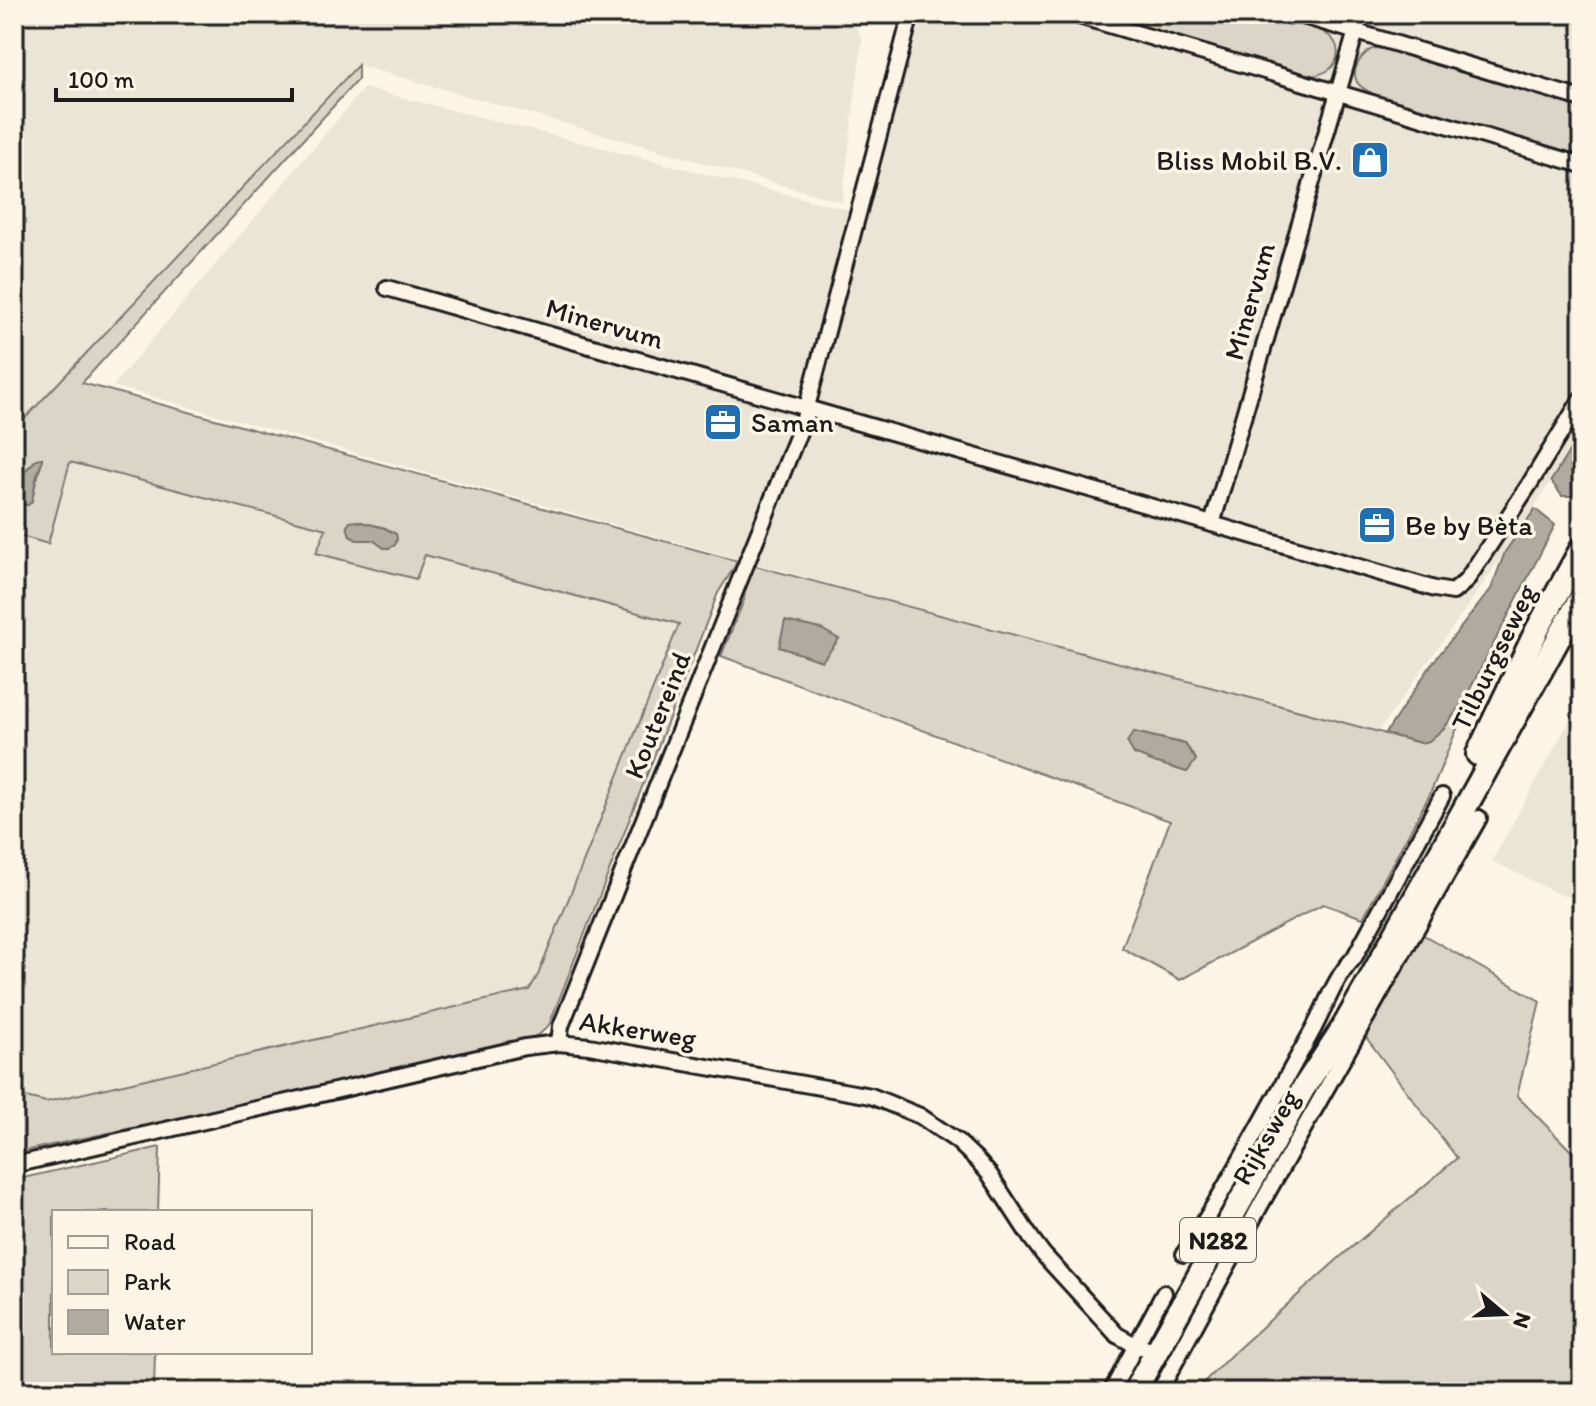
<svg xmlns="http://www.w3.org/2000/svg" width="1596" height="1406" viewBox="0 0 1596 1406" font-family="Itim,sans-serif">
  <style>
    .built { fill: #ebe5d6 }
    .green { fill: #dbd5c8; stroke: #7c7872; stroke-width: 2; fill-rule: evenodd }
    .water { fill: #b0aba1; stroke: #75726c; stroke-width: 2 }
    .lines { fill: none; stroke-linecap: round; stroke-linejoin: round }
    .minor-casing { stroke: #1c1c1c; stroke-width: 20 }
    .primary-casing { stroke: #1c1c1c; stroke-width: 28 }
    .minor { stroke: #fcf5e5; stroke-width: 14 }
    .primary { stroke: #fcf5e5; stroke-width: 22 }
    .labels { text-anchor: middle; stroke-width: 7; stroke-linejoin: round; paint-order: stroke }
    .shield { fill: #fcf5e5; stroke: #5f5d58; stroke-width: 2 }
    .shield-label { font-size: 26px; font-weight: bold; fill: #1c1c1c }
    .poi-label { font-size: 28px; fill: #1c1c1c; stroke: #fcf5e5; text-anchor: start }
    .street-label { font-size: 28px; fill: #1c1c1c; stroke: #fcf5e5 }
  </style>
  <rect width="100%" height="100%" fill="#fcf5e5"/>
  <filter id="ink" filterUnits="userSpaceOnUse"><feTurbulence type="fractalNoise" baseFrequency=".0125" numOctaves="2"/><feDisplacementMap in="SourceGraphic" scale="16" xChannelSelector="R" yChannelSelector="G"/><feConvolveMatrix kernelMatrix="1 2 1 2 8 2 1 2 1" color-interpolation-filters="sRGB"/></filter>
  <g filter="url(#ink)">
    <g class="built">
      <path d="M14,14H853V20L862,40L842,202L358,65L14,430Z"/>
      <path d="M906,14H1582V434L1484,583L1376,735L113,386L364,88L849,210Z"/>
      <path d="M70,462L326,529L316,553L416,579L425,555L679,624L538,975L529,990L46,1102L14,1094V534L48,543Z"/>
      <path d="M1582,698V897L1563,896L1492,861Z"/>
    </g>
    <g class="green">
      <path d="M1097,14C1136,14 1175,14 1215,14C1232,14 1253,11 1270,15C1286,18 1315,25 1328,35C1341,44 1341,62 1327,71C1320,75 1312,76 1304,76Z"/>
      <path d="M1374,48L1386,49L1582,107V158L1380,97C1373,94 1361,89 1357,82C1350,68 1363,53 1374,48Z"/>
      <path d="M358,65V79L82,383L738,561L718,593L549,1025L540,1034L527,1040L330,1086L14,1153V1094L46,1102L529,990L538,975L679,624L425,555L416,579L316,553L326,529L70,462L48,544L14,534V505H19L32,501C33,486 41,472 42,458L37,459L14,482V430ZM357,521L385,528L373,540H357L350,536Z"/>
      <path d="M752,565L1420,743L1444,728L1465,699L1463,714L1430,794L1363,918L1323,904L1180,980L1122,948L1170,821L721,656L744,600L746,578ZM1134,732L1185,744L1196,759L1187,772L1134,754Z"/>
      <path d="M1422,934L1540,1001L1517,1096L1582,1162V1392H1194L1231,1355L1339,1258L1457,1158L1365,1036Z"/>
      <path d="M160,1147L158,1212H54V1352H155L154,1392H14V1180Z"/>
    </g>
    <g class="water">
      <path d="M1582,430V478L1573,496H1562L1551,481Z"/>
      <path d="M42,458V461L36,479L32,501L28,505H14V482L37,459Z"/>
      <path d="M1535,509L1555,525L1465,699L1444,728L1429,741L1421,743L1385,734L1431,665L1491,589L1505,552Z"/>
      <path d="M357,521L385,528L396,534L397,539L395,545L389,548H384L373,540H357L350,536L347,526L350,522Z"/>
      <path d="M785,621L821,629L839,639L822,661L779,647Z"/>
      <path d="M1134,732L1185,744L1196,760L1187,772L1154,762L1134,754L1127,742Z"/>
    </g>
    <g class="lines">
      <defs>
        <g id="minor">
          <path d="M1072,14L1582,165"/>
          <path d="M1296,14L1582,99"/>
          <path d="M1361,14L1212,524L1435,589L1453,592L1466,581L1529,485L1582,398"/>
          <path d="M387,288L1212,524"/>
          <path d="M559,1043L561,1026L803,422L911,14"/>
          <path d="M14,1165L525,1047L559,1043L589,1046L871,1096L920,1116L957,1141L977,1160L990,1175L1031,1238L1043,1254L1117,1335L1137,1346L1157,1351"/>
          <path d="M1184,1254C1229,1184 1268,1110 1309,1037C1324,1012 1333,979 1354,958L1442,796"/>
          <path d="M1111,1392L1164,1293"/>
          <path d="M1159,1392L1260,1206L1479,818"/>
        </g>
        <g id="primary">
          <path d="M1478,754L1536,632L1582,548"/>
          <path d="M1134,1392L1303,1089L1343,1028L1365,989L1582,596"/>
        </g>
      </defs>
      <use href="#minor" class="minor-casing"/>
      <use href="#primary" class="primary-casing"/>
      <use href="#minor" class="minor"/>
      <use href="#primary" class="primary"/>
    </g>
  </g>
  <defs>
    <symbol id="shop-square" viewBox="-11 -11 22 22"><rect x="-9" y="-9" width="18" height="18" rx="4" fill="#1f6fb2" stroke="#fcf5e5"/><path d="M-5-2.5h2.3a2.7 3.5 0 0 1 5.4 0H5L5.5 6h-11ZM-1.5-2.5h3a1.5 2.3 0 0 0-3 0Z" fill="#fff"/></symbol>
    <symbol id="office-square" viewBox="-11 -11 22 22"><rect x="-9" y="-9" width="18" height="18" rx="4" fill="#1f6fb2" stroke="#fcf5e5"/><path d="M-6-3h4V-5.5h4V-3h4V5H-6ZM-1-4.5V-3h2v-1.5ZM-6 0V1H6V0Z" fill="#fff"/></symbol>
  </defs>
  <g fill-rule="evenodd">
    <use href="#shop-square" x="1348" y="138" width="44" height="44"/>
    <use href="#office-square" x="701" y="400" width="44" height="44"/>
    <use href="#office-square" x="1355" y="503" width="44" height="44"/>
  </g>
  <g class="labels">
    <rect class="shield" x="1180" y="1218" width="76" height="44" rx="6"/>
    <g class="shield-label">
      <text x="1218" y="1249">N282</text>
    </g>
    <g class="poi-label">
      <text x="1342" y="170" text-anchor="end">Bliss Mobil B.V.</text>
      <text x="751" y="432">Saman</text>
      <text x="1405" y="535">Be by Bèta</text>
    </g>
    <g class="street-label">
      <text transform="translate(1249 301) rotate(-74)" y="10">Minervum</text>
      <text transform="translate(605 323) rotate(16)" y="10">Minervum</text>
      <text transform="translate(1493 657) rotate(-64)" y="10">Tilburgseweg</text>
      <text transform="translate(657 715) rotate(-68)" y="10">Koutereind</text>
      <text transform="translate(638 1029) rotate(9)" y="10">Akkerweg</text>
      <text transform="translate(1265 1137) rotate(-60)" y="10">Rijksweg</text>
    </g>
  </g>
  <rect width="1596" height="1406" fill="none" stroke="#fcf5e5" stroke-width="48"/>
  <rect x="24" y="24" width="1548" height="1358" fill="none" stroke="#1c1c1c" stroke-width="3" filter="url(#ink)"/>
  <rect x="52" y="1210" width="260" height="144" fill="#fcf5e5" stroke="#a29e95" stroke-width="2"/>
  <rect x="68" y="1236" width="40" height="12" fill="#fcf5e5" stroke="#a29e95" stroke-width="2"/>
  <text x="124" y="1250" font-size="24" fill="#1c1c1c">Road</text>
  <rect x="68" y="1270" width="40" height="24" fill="#dbd5c8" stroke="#a29e95" stroke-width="2"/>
  <text x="124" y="1290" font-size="24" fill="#1c1c1c">Park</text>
  <rect x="68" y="1310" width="40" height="24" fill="#b0aba1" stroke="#a29e95" stroke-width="2"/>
  <text x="124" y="1330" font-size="24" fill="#1c1c1c">Water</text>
  <g transform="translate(1504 1314) rotate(109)" stroke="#fcf5e5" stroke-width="6" paint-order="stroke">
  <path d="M0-6L14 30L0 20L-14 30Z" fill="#1c1c1c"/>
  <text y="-12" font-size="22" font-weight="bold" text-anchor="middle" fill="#1c1c1c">N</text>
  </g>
  <path d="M56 88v12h236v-12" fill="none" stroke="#1c1c1c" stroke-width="4"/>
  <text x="68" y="88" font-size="24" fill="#1c1c1c" stroke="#fcf5e5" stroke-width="6" paint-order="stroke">100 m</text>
</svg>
